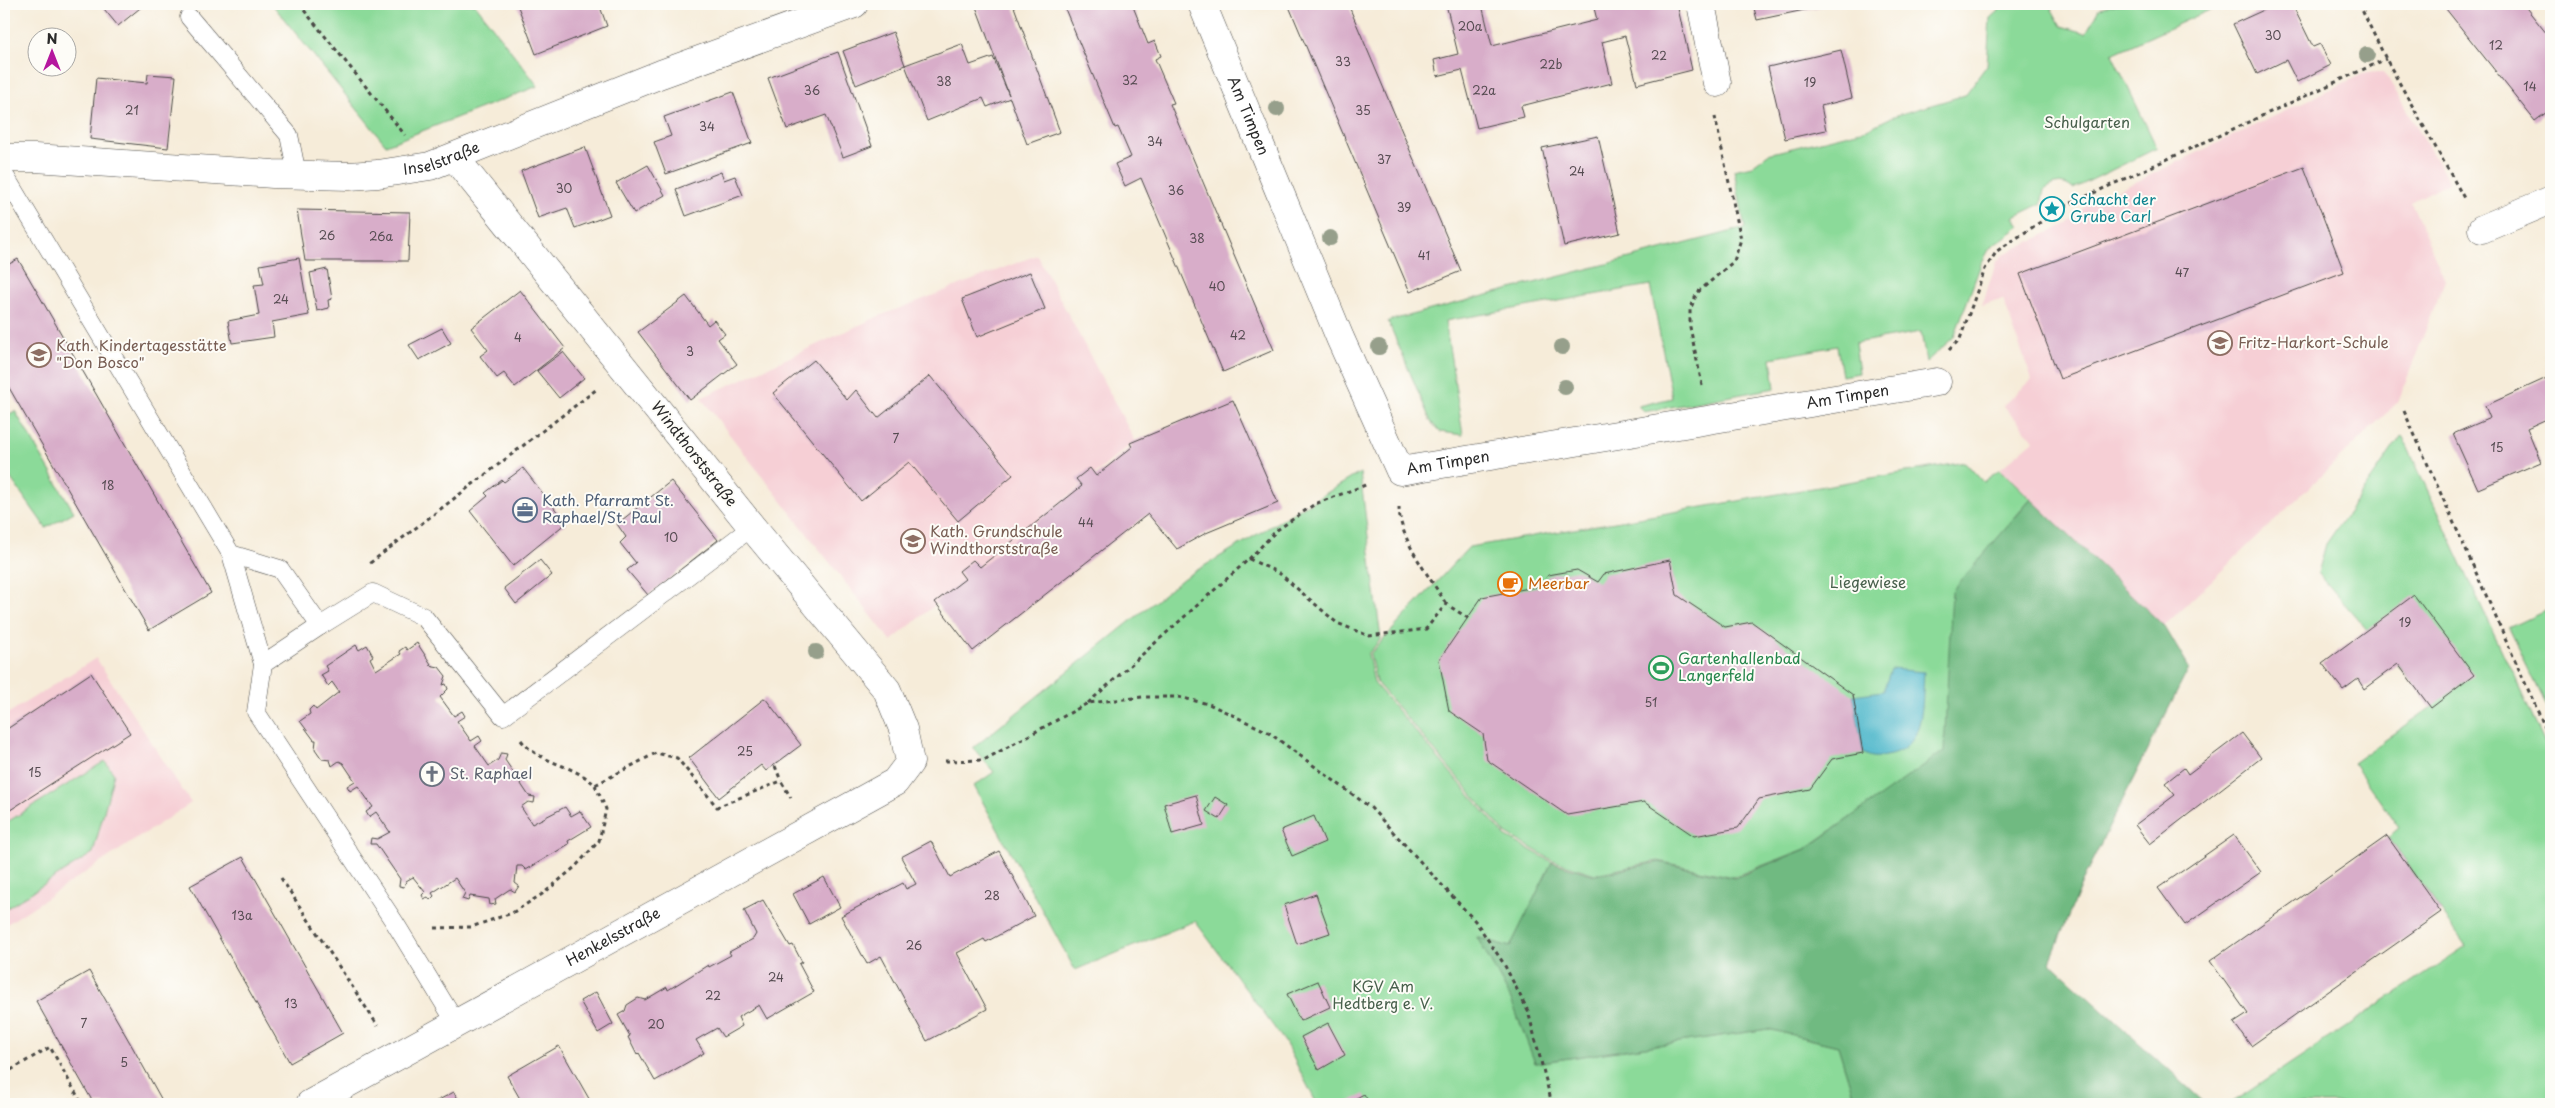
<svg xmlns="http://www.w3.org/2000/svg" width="2555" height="1108" viewBox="0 0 2555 1108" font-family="'Playpen Sans',sans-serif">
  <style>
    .built { fill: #f6cfd5 }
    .green { fill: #8bda99; stroke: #5b8262 }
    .forest { fill: #70ba81; stroke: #4e7256 }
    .water { fill: #4eb7cb; stroke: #3c717b }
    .building { fill: #d8adc9 }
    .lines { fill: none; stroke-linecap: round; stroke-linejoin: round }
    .service-casing { stroke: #494845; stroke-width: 19 }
    .minor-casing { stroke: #494845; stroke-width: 29 }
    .path { stroke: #494845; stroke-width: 3; stroke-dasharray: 4 4; stroke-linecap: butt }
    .service { stroke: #fff; stroke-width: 18 }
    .minor { stroke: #fff; stroke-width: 28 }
    .tree { fill: #969f8b }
    .labels { text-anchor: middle; stroke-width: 4; stroke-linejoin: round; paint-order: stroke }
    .number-label { font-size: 12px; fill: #564c52 }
    .street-label { font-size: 15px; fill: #2b2b2b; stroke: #fdfcf7 }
    .park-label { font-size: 15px; fill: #48604c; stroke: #fdfcf7 }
    .culture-label { font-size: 15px; fill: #0d838f; stroke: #fdfcf7; text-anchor: start }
    .education-label { font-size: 15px; fill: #785e54; stroke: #fdfcf7; text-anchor: start }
    .service-label { font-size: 15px; fill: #4e5e75; stroke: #fdfcf7; text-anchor: start }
    .food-label { font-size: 15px; fill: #c56008; stroke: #fdfcf7; text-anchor: start }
    .leisure-label { font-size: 15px; fill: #27864d; stroke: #fdfcf7; text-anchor: start }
    .worship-label { font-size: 15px; fill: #5b616d; stroke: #fdfcf7; text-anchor: start }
  </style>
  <rect width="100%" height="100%" fill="#fdfcf7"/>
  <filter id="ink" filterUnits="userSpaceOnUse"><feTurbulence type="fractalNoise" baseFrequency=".02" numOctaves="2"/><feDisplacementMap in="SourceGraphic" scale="10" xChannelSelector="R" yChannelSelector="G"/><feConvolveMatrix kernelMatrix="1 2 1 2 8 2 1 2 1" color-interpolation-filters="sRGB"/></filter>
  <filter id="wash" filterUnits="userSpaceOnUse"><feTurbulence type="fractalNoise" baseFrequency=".0096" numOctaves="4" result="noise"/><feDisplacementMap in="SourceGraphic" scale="20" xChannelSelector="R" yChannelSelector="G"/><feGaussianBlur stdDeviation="1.12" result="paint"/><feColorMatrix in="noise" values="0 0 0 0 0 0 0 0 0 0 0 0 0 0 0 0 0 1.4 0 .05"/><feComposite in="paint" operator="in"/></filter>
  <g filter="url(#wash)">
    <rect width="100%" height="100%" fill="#f6ecd9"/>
    <g class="built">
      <path d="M2367,72H2382L2389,80L2449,182L2411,202L2445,280L2398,402L2163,627L2000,469L2034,440L2003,405L2032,380L2003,299L1982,306L1996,262L2004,254L2067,224L2085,206Z"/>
      <path d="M1037,255L1135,441L891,641L701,398L877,317Z"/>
      <path d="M96,658L191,803L4,926V716Z"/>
    </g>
    <g class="green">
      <path d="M272,4H475L538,86L386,145Z"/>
      <path d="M2006,4H2049L2061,26L2086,33L2099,9L2117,4H2223L2112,54L2157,148L2073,189C2062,180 2055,183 2044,190L2041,204L2014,217L2020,226L1990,248L1981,264L1954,337L1926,362L1921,332L1855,343L1859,373L1842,376L1837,346L1771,358L1775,388L1644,412L1638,406L1672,398L1650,285L1445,321L1463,435L1440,432L1431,422L1388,321L1745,228L1734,170L1752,166L1768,154L1865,130L1894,116L1965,95L1987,65L1990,18Z"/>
      <path d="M15,411L74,512L46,528L4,469V417Z"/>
      <path d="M2402,435L2551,757V1104H2230L2466,946L2388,837L2399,828L2353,763L2433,706L2318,573L2326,544Z"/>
      <path d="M1965,462L1983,482L2000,469L2031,499L2015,517L1946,751L1805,849L1733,877L1658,861L1595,874L1552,860L1505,833L1376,682L1370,654L1469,547Z"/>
      <path d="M1360,473L1381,639L1368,654L1374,683L1505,836L1552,862L1510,947L1477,937L1511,999L1535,1063L1768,1029L1838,1046L1856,1104H1317L1285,1042L1195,921L1075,970L974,786L994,772L973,748L1184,578Z"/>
      <path d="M2551,608V715L2509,628Z"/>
      <path d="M105,761L114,774L93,853L4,910V824Z"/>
    </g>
    <path class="forest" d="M2031,499L2165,627L2189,668L2085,875L2050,962L2206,1104H1856L1838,1046L1768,1029L1535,1063L1511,999L1477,937L1510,947L1552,862L1595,875L1659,862L1734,878L1806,849L1944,751L1952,591Z"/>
    <path class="water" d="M1891,669L1924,672C1922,703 1926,751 1885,756C1876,758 1871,758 1863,753L1853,695L1883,691Z"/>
    <g id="blocks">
      <g class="building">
        <path d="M100,4H145L118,26Z"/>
        <path d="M517,4H599L607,26L536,54Z"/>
        <path d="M975,4H1013L1060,132L1027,144L1010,98L987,107L983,98L927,121L905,65L962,44L970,65L993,57L1009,95Z"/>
        <path d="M1063,4H1132L1148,44L1155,41L1161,56L1155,59L1174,103L1170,104L1274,350L1223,372L1141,178L1125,186L1115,164L1131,157L1118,127L1115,128Z"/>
        <path d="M1288,4H1348L1461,271L1410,292Z"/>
        <path d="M1446,4H1500L1483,9L1492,46L1597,20L1593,4H1677L1692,70L1637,84L1625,36L1602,42L1612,83L1521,106L1524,117L1477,128L1462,70L1437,76L1434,60L1458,54Z"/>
        <path d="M1753,4H1828V5L1757,20Z"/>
        <path d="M2277,4H2292L2313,47L2320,44L2331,65L2297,82L2286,60L2257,74L2233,24Z"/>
        <path d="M2453,4H2523L2551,39V109L2535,121L2446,9Z"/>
        <path d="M893,32L905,65L856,85L843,51Z"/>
        <path d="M1841,50L1852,98L1821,106L1826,130L1785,139L1768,67Z"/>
        <path d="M838,52L872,146L843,157L826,115L787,129L768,78Z"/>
        <path d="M148,74L176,76L168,148L90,139L96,78L147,83Z"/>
        <path d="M733,92L752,143L666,174L654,142L671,136L664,117Z"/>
        <path d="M1598,136L1620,233L1564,246L1542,148Z"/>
        <path d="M585,147L610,215L575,228L567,208L538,218L521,171Z"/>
        <path d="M648,165L665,195L634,213L616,183Z"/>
        <path d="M2304,167L2344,272L2060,379L2020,274Z"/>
        <path d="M721,172L724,180L735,176L743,195L686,216L676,189Z"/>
        <path d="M297,210L410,212L408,261H305Z"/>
        <path d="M299,258L309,315L272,322L274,337L232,343L228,321L259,315L254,285L264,284L260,265Z"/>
        <path d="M18,259L211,593L149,630L4,379V267Z"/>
        <path d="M327,269L332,299L328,300L329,308L317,311L310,273Z"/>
        <path d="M1030,272L1045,309L977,337L962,299Z"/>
        <path d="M520,290L565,348L515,387L504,373L497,378L480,356L488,350L471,328Z"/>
        <path d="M686,296L708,325L714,320L725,334L718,339L737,364L690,400L638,332Z"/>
        <path d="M442,328L451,343L419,360L409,345Z"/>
        <path d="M563,352L584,378L559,398L537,371Z"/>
        <path d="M814,360L847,400L856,390L878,418L930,376L1013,475L958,521L909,462L861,501L773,393Z"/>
        <path d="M2551,376V417L2527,428L2541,462L2478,489L2453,434L2490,418L2485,406Z"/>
        <path d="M1233,400L1278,503L1206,533L1177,549L1148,514L973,651L935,602L965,579L959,571L973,560L980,567L1082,486L1076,479L1090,468L1096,476L1132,447L1130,443Z"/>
        <path d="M523,468L566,523L513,566L470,511L488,496L485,493L502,480L504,482Z"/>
        <path d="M671,481L718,540L648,595L627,570L636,563L620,543L626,537L617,524Z"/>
        <path d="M540,560L552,575L516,604L504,588Z"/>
        <path d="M1670,560L1677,595L1725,627L1752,622L1853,695L1863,753L1832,759L1810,789L1759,799L1738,828L1694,836L1644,802L1567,815L1487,760L1483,734L1449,711L1439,660L1482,597L1540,586L1548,575L1577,570L1598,582L1604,574Z"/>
        <path d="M2414,595L2474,675L2431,708L2398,664L2364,689L2358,679L2343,690L2322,663Z"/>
        <path d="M417,643L431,664L429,665L439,667L446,676L443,685L446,684L448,689L440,697L454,716L462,711L465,716L457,721L471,741L479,736L482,741L475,746L489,766L498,760L501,753L507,754L505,760L529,796L535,797L534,803L528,802L521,807L532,824L565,807L571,816L580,811L591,827L568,841L569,844L526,870L522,866H517L515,883L519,886L515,892L510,889L495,899L496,904L490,905L489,899L470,896L468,901L462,899L465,893L455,878L432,893L434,896L430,900L428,897L424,899L422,895L425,892L413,877L406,881L404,887L399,886L400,879L376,844H370L371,838L377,839L390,832L376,812L369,817L366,812L373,807L358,786L350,791L347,786L355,781L343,763L339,761L332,766L330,760L322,759L315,749L316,740H314L300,721L310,714L309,710L313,706L316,710L339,692L332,682L328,686L321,675L328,671L325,666L356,645L359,650L367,645L373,656L370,658L376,670L401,654L399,651L405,647L407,650Z"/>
        <path d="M91,673L130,733L4,814V731Z"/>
        <path d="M765,698L801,745L766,771L761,765L719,798L689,758Z"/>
        <path d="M2242,733L2261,758L2150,844L2135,825L2175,795L2165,783L2184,768L2188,774Z"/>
        <path d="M1196,795L1204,825L1172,834L1164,804Z"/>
        <path d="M1215,797L1228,805L1219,819L1206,811Z"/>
        <path d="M1314,816L1325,842L1292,856L1281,830Z"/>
        <path d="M2234,835L2261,872L2185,925L2158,888Z"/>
        <path d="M2387,836L2441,912L2251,1046L2234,1023L2248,1014L2210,961Z"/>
        <path d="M931,841L950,877L999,851L1034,916L986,942L984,939L957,953L987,1009L927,1041L881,956L867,964L841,916L903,883L906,889L916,884L901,857Z"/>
        <path d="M243,857L343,1033L290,1063L190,886Z"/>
        <path d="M824,877L840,907L809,924L793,894Z"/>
        <path d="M1316,894L1330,933L1297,944L1284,905Z"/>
        <path d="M763,900L790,946L793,945L802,962L799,964L814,992L767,1019L759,1005L738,1017L742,1026L723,1037L717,1028L696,1040L704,1053L655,1081L639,1053L637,1055L628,1037L630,1036L618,1015L625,1011L627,1005L638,998L645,1000L667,987L668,990L708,965L709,967L731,955L729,952L753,939L756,934L744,910Z"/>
        <path d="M89,971L133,1048L164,1104H94L36,1001Z"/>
        <path d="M1318,981L1330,1007L1300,1021L1287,994Z"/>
        <path d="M596,992L613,1024L598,1033L580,1001Z"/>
        <path d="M1328,1023L1345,1055L1319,1070L1301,1037Z"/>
        <path d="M559,1046L592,1104H523L507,1076Z"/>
        <path d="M454,1092L461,1104H431Z"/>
        <path d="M1364,1094L1370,1104H1345Z"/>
      </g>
    </g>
  </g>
  <g filter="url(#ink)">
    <use href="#blocks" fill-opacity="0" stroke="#494845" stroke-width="1"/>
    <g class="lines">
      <defs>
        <g id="service">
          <path d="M189,17L289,135L297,174"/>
          <path d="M4,174L231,554L280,569L320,626L373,593L424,617L503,716L752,527"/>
          <path d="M231,554L263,664L256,712L395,923L456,1023"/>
          <path d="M263,664L320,626"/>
        </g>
        <g id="minor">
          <path id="s1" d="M1202,4L1340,338L1400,471L1937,382"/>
          <path d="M1701,4L1717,83"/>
          <path id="s2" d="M4,158H35L273,174L349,176L378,174L430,166L661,74L854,4"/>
          <path d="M2482,229L2551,200"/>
          <path id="s3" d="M310,1104L895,782L910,762L903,729L887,690L752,527L455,158"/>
        </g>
      </defs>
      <use href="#service" class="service-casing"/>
      <use href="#minor" class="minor-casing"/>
      <g class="path">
        <path d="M299,4L405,135"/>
        <path d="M2359,4L2386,59L2464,198"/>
        <path d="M1949,350L1960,339L1985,269L1997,251L2063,207L2386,59"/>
        <path d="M1702,385L1690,327V310L1697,293L1734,261L1741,239L1715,117"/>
        <path d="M2404,411L2551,741"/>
        <path d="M1399,507C1399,540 1430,576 1446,604"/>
        <path d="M1249,559L1279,573L1337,623L1369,636L1426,629L1446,604L1468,618"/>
        <path d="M370,563L597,389"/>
        <path d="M1088,703L1249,559L1277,530L1315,504L1368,484"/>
        <path d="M521,740C539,764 574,764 595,785L656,753L677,758L717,807L781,781L791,798"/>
        <path d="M945,761L984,760L1088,703L1143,697H1178L1209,704L1268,732L1371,808L1476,922L1504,964L1528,1011L1552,1104"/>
        <path d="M775,766L781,781"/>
        <path d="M281,878L378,1026"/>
        <path d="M435,928L471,927L512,913L544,893L575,867L599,841L606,809L595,785"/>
        <path d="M4,1074L50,1047L82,1104"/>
      </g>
      <use href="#service" class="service"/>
      <use href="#minor" class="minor"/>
    </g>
    <g class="tree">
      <circle cx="2367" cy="55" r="8"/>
      <circle cx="1277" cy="109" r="8"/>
      <circle cx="1330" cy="238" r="8"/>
      <circle cx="1379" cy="347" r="8"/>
      <circle cx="1562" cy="347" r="8"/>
      <circle cx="1565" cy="387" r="8"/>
      <circle cx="816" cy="652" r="8"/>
    </g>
  </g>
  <defs>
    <symbol id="sight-ring" viewBox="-11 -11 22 22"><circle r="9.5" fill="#fdfcf7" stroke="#0f9aa8" stroke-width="1.5"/><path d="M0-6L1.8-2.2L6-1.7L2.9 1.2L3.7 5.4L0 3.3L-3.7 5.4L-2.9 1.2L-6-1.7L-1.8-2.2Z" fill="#0f9aa8"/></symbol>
    <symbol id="school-ring" viewBox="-11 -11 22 22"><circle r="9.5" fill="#fdfcf7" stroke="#8d6e63" stroke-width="1.5"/><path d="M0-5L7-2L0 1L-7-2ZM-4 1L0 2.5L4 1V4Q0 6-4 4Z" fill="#8d6e63"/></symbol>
    <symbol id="office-ring" viewBox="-11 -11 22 22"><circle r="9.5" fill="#fdfcf7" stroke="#5c6f8a" stroke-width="1.5"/><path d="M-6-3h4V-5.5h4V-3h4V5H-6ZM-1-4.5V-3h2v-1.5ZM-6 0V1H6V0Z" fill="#5c6f8a"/></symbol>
    <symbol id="cafe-ring" viewBox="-11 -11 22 22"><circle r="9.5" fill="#fdfcf7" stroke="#e8710a" stroke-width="1.5"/><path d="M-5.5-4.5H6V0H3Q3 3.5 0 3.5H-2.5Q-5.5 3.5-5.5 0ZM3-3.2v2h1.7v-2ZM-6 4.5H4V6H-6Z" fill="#e8710a"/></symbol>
    <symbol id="stadium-ring" viewBox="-11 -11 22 22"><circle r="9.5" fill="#fdfcf7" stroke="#2e9e5b" stroke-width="1.5"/><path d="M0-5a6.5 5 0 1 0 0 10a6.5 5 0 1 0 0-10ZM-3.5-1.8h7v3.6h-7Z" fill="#2e9e5b"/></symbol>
    <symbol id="church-ring" viewBox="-11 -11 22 22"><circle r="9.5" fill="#fdfcf7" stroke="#6b7280" stroke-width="1.5"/><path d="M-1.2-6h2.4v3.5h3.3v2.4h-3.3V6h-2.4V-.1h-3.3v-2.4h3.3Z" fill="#6b7280"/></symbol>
  </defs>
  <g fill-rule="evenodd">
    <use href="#sight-ring" x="2038" y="195" width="28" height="28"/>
    <use href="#school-ring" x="2206" y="329" width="28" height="28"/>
    <use href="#school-ring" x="25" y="341" width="28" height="28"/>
    <use href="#office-ring" x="511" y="496" width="28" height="28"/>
    <use href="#school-ring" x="899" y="527" width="28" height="28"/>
    <use href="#cafe-ring" x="1496" y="570" width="28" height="28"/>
    <use href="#stadium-ring" x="1647" y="654" width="28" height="28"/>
    <use href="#church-ring" x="418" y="760" width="28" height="28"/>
  </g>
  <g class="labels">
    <g class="number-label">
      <text x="1470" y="31">20a</text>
      <text x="2273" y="40">30</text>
      <text x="2496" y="50">12</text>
      <text x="1659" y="60">22</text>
      <text x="1343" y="66">33</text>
      <text x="1551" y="69">22b</text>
      <text x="1130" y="85">32</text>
      <text x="944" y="86">38</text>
      <text x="1810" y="87">19</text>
      <text x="2530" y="91">14</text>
      <text x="812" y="95">36</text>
      <text x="1484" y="95">22a</text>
      <text x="132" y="115">21</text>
      <text x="1363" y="115">35</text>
      <text x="707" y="131">34</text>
      <text x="1155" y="146">34</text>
      <text x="1384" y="164">37</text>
      <text x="1577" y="176">24</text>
      <text x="564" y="193">30</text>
      <text x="1176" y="195">36</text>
      <text x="1404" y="212">39</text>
      <text x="327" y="240">26</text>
      <text x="381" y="241">26a</text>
      <text x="1197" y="243">38</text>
      <text x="1424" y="260">41</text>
      <text x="2182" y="277">47</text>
      <text x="1217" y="291">40</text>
      <text x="281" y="304">24</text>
      <text x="1238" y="340">42</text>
      <text x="518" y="342">4</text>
      <text x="690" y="356">3</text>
      <text x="896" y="443">7</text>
      <text x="2497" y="452">15</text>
      <text x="108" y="490">18</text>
      <text x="1086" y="527">44</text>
      <text x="671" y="542">10</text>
      <text x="2405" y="627">19</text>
      <text x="1651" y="707">51</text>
      <text x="745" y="756">25</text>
      <text x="35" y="777">15</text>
      <text x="992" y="900">28</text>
      <text x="242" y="920">13a</text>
      <text x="914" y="950">26</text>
      <text x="776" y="982">24</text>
      <text x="713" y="1000">22</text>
      <text x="291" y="1008">13</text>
      <text x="84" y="1028">7</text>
      <text x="656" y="1029">20</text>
      <text x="124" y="1067">5</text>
    </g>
    <g class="street-label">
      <text dy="5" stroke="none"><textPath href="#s1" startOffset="121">Am Timpen</textPath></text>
      <text dy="5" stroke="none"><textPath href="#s2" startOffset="440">Inselstraße</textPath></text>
      <text dy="5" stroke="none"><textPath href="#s1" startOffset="961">Am Timpen</textPath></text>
      <text transform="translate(694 454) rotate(52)" y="5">Windthorststraße</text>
      <text dy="5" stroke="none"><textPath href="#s1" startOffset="556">Am Timpen</textPath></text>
      <text dy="5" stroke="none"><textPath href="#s3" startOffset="346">Henkelsstraße</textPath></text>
    </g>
    <g class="park-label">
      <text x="2087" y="128">Schulgarten</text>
      <text x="1868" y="588">Liegewiese</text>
      <text x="1383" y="992">KGV Am<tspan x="1383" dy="17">Hedtberg e. V.</tspan></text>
    </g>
    <g class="culture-label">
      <text x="2070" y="205">Schacht der<tspan x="2070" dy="17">Grube Carl</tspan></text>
    </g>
    <g class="education-label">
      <text x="2238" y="348">Fritz-Harkort-Schule</text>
      <text x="56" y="351">Kath. Kindertagesstätte<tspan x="56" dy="17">"Don Bosco"</tspan></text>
      <text x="930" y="537">Kath. Grundschule<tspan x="930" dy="17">Windthorststraße</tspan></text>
    </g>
    <g class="service-label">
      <text x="542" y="506">Kath. Pfarramt St.<tspan x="542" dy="17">Raphael/St. Paul</tspan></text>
    </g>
    <g class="food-label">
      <text x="1528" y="589">Meerbar</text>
    </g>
    <g class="leisure-label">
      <text x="1678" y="664">Gartenhallenbad<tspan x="1678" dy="17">Langerfeld</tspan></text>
    </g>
    <g class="worship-label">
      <text x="450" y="779">St. Raphael</text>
    </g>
  </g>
  <rect width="2555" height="1108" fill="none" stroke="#fdfcf7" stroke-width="20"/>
  <g transform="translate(52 52)"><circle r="24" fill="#fdfcf7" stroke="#a9a8a5"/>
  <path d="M0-4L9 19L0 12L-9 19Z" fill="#b5179e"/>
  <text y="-8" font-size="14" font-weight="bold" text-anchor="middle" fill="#2b2b2b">N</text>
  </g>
</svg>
